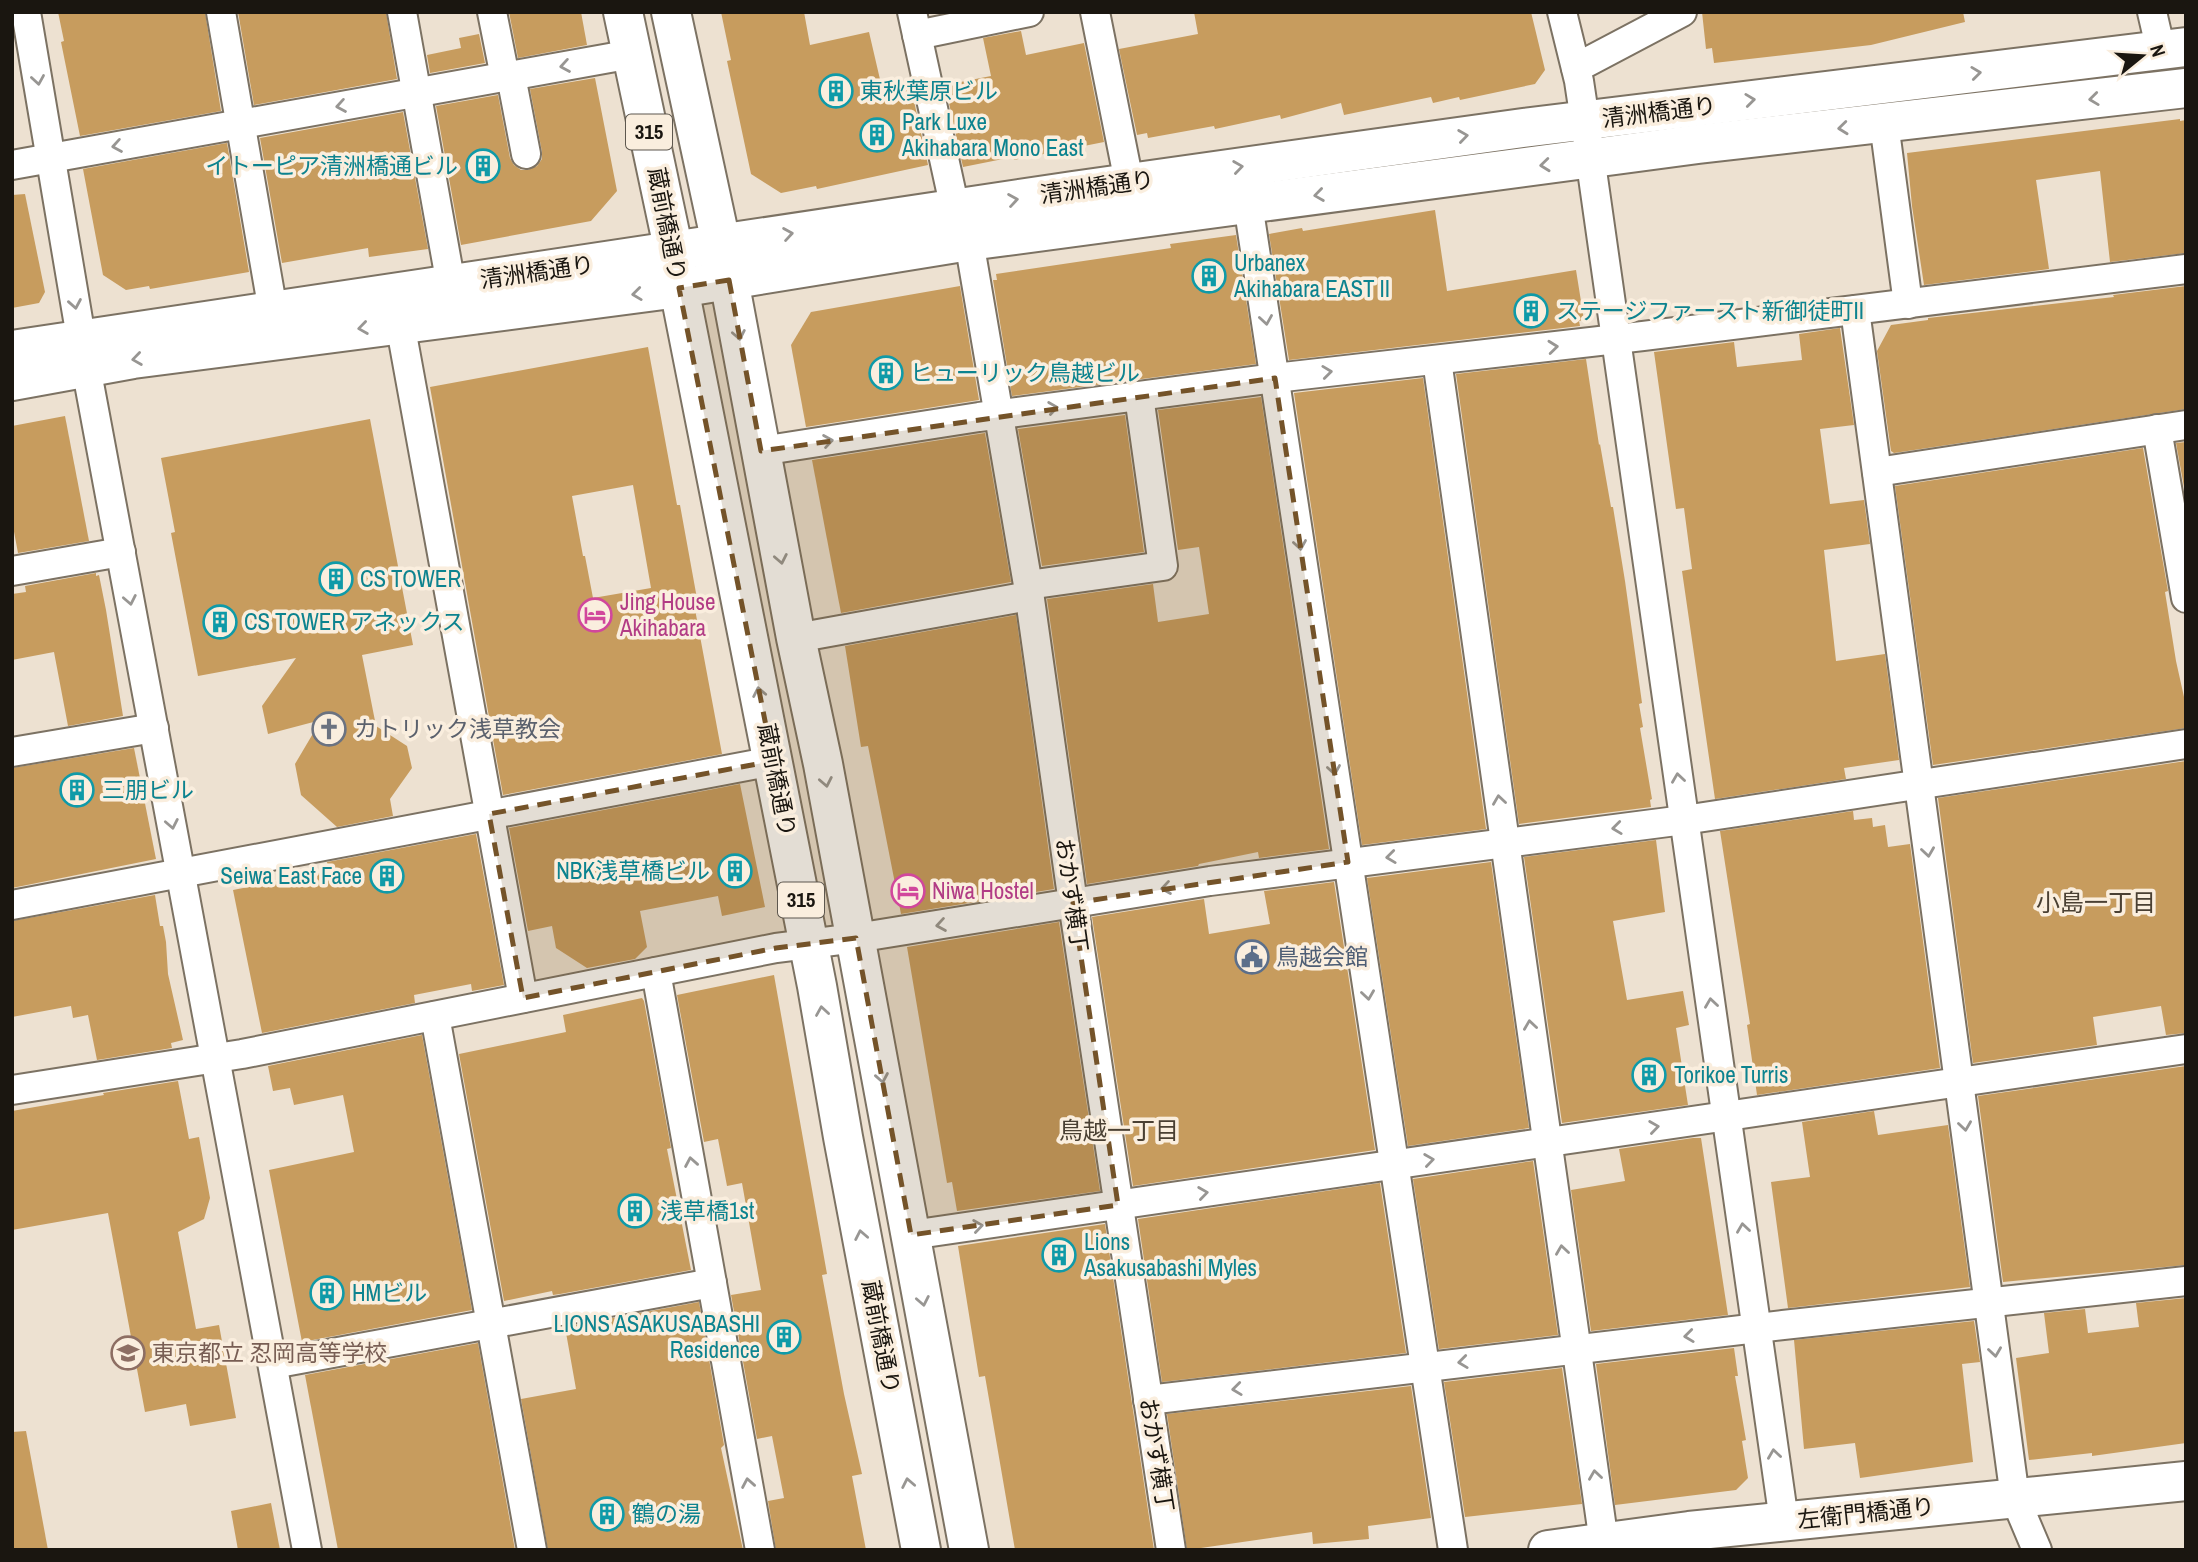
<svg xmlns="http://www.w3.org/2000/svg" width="2198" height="1562" viewBox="0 0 2198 1562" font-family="'Archivo Narrow','Noto Sans JP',sans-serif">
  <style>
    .building { fill: #c79c5e; fill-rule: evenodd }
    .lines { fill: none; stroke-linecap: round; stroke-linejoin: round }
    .street-casing { stroke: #7c7263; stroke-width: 32 }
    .secondary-casing { stroke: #7c7263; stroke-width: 42 }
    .primary-casing { stroke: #7c7263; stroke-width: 42 }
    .street { stroke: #fff; stroke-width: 28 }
    .secondary { stroke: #fff; stroke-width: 38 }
    .primary { stroke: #fff; stroke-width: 38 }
    .oneway { stroke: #989693 }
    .marked { fill: #745329; fill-opacity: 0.2; stroke: #745329; stroke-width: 5; stroke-dasharray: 14 9; stroke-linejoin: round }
    .labels { text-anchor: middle; stroke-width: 7; stroke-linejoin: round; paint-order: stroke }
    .shield { fill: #faeede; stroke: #5d574e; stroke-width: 2 }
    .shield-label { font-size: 21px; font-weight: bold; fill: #1a1610 }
    .culture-label { font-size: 23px; fill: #0d838f; stroke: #faeede; text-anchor: start }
    .street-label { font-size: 23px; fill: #1a1610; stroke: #faeede }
    .hotel-label { font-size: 23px; fill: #b23c85; stroke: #faeede; text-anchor: start }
    .worship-label { font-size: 23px; fill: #5b616d; stroke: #faeede; text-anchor: start }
    .service-label { font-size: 23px; fill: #4e5e75; stroke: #faeede; text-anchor: start }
    .education-label { font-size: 23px; fill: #785e54; stroke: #faeede; text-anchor: start }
    .neighbourhood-label { font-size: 24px; fill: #4a4033; stroke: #faeede }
  </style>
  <rect width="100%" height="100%" fill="#ede1d1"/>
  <g class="building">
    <path d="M58,12H205L221,111L80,136L61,42L64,41Z"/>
    <path d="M238,12H386L397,79L254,105Z"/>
    <path d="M509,12H581L587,45L518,58Z"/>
    <path d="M721,12H804L810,45L869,32L882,88L907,83L909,92H912L928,165L817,189L816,186L781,193L751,174L727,61L731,60Z"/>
    <path d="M1194,12H1531L1545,70L1535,84L1460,100L1459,97L1433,103L1431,97L1344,115L1341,103L1281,119L1280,115L1215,129L1214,126L1148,138L1147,133L1137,135L1119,49L1198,34Z"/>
    <path d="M1702,12H1963L1965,22L1871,45L1714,63L1712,48L1706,49Z"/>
    <path d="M1021,31L1026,55L1084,43L1104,142L1014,160L1013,157L963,167L945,85L991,76L983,38Z"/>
    <path d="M479,34L485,63L430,73L427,55L461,48L459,38Z"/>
    <path d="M595,78L617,191L591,221L461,245L436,106L498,95L510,158L514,165L521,170H528L537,166L542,159V152L530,89Z"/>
    <path d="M403,112L428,249L369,257L368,248L282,263L260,138Z"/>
    <path d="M2180,119V121L2186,120V253L2110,262L2100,171L2036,180L2049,269L1924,285L1912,206L1907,153Z"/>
    <path d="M227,143L249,272L150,289L149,286L126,290L103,275L83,169Z"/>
    <path d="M25,194L45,292L39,303L12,308V195Z"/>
    <path d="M1435,210L1447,291L1576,270L1584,320L1579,321L1580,326L1289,360L1269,234L1302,228L1303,231Z"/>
    <path d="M1236,235L1256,364L1012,396L993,280H997L996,274L1171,248L1170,244Z"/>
    <path d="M960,286L979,400L806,427L791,345L811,312Z"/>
    <path d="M2186,286V409L1894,453L1891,451L1877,351L1891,325L1928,320V318L2114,297L2113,295Z"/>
    <path d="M1840,328L1854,425L1820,429L1830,504L1864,500L1870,544L1824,550L1836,661L1885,654L1899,760L1844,768L1846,779L1715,799L1682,571L1692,569L1684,508L1676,509L1654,352L1734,342L1737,367L1802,360L1799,334Z"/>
    <path d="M648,347L677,505H680L698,604H694L722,754L503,795L430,387ZM633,485L651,588L593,598L585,556H583L572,496Z"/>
    <path d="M1586,359L1599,445L1600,444L1611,507H1613L1625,581L1642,703L1639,704L1643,727L1640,728L1652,799L1650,800L1651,807L1519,824L1456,374Z"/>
    <path d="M1423,378L1486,829L1362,845L1294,393Z"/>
    <path d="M1261,397L1329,849L1259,858L1258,852L1199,864L1198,866L1087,884L1047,599L1153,584L1158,622L1209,614L1199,547L1178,550L1158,410Z"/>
    <path d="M1125,415L1144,552L1042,566L1018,429Z"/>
    <path d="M65,416L89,541L18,553L12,521V426Z"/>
    <path d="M370,419L413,645L362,655L376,726L407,746L412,768L390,799L393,816L337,827L301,795L295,764L321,720L268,734L262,706L296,658L198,676L171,533L175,532L161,458Z"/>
    <path d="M985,433L1011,582L841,613L812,460Z"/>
    <path d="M2186,442V498L2176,443Z"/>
    <path d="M2143,448L2168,591L2165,592L2176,661L2186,706V728L1933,765L1895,486Z"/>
    <path d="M96,573V576L99,575L106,610L123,716L68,726L54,652L12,660V594L26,592L25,586Z"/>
    <path d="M1016,615L1054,889L901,914L868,746L861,747L845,646Z"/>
    <path d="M134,748L156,859L12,888V768Z"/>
    <path d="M2186,761V1033L2166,1035L2161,1006L2093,1017L2097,1045L1973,1063L1938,798Z"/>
    <path d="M740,784L765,907L722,916L718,896L640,911L647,947L635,959L587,968L556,948L552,926L528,931L509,828Z"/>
    <path d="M1853,811L1854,820L1872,818L1873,827L1885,825L1888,847L1910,844L1940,1068L1757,1095L1747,1025L1750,1024L1720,831Z"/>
    <path d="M476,834L504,985L472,991L471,984L414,995L415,1003L262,1033L233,890L329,871L327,862Z"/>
    <path d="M1656,840L1665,912L1613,921L1627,1000L1683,991L1689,1025L1676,1028L1688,1105L1562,1123L1524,857Z"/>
    <path d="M1491,862L1529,1128L1408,1146L1367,878Z"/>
    <path d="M1334,882L1375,1150L1133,1186L1092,917L1204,899L1209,934L1270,924L1264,891Z"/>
    <path d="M155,895L160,926H163L166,942L168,974L183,1040L171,1043L172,1048L97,1060L88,1015L73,1018L71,1006L12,1017V921Z"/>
    <path d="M1059,922L1100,1191L957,1211L952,1182L947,1183L907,947Z"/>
    <path d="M774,975L827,1274L822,1275L844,1394L862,1474L852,1476L866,1550H776L768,1501L784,1498L772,1436L757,1439L731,1295L761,1290L742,1183L727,1186L718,1139L704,1142L677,995Z"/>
    <path d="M642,998L644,1001L671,1148L667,1149L691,1270L560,1294L553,1295L552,1291L504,1301L459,1054L566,1032L563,1015Z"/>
    <path d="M422,1035L472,1310L302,1342L269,1170L354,1152L343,1095L294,1105L290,1088L273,1091L268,1066Z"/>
    <path d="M2186,1066V1265L2003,1282L1978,1096Z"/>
    <path d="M178,1081L189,1139L199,1137L210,1198L204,1219L178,1232L196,1329L219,1325L236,1418L190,1426L186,1404L145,1412L108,1213L12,1230V1111L104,1095L103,1093Z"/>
    <path d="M1874,1111L1878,1135L1948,1125L1970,1287L1788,1308L1771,1182L1810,1177L1802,1122Z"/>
    <path d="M1693,1138H1701L1728,1315L1591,1331L1571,1190L1625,1181L1619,1149Z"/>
    <path d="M1533,1161L1558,1335L1439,1349L1413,1179Z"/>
    <path d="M1380,1183L1406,1353L1162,1382L1138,1219Z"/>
    <path d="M1105,1224L1154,1550H1015L985,1376L979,1377L958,1246Z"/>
    <path d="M2186,1298V1443L2092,1456V1453L2029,1460L2016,1358L2049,1353L2044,1313L2085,1309L2088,1333L2139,1327L2136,1303Z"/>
    <path d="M699,1302L724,1445L721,1448L743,1550H548L521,1399L576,1389L565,1327Z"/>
    <path d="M1974,1321L1980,1362L1962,1364L1973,1462L1860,1478L1855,1443L1804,1449L1794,1340Z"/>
    <path d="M478,1343L515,1550H338L305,1375Z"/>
    <path d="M1734,1348L1738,1376H1735L1746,1440L1742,1441L1748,1478L1736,1490L1615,1505L1596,1364Z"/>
    <path d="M1562,1368L1582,1504L1465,1517L1444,1382Z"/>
    <path d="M1411,1386L1431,1518L1368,1526L1369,1539L1313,1544L1312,1532L1187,1550L1167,1414Z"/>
    <path d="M26,1431L48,1550H12V1432Z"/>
    <path d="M271,1503L280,1550H238L231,1511Z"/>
  </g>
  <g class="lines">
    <defs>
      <g id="street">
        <path d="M26,12L86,367L307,1550"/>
        <path d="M221,12L273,311"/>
        <path d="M402,12L451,285"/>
        <path d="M492,12L505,77"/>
        <path d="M912,12L955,209"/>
        <path d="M1095,12L1129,182"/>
        <path d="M1562,12L1579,81L1585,121L1784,1521"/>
        <path d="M2152,12L2161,51"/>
        <path d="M917,35L1029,12"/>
        <path d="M1576,68L1682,12"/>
        <path d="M511,76L526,154"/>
        <path d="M1884,123L1908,304"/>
        <path d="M12,165L632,54"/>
        <path d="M1248,204L1453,1550"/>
        <path d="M969,241L1028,585L1073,903L1171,1550"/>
        <path d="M1855,310L2015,1498L2037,1550"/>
        <path d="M400,323L523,998"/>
        <path d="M1437,360L1604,1543"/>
        <path d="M2157,429L2186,598"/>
        <path d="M761,451L979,417L1275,378L1643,336L2186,269"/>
        <path d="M1877,472L2186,425"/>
        <path d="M12,571L121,552"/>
        <path d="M1028,585L1163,566L1139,396"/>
        <path d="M796,638L1029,596"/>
        <path d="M12,752L154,728"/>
        <path d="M12,905L773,761"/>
        <path d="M656,972L760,1550"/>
        <path d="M435,1016L532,1550"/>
        <path d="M12,1090L242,1054L776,948L856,938L1210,881L1684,820L2186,744"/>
        <path d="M911,1235L2186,1049"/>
        <path d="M273,1364L712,1283"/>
        <path d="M1148,1400L1783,1325L2186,1281"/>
      </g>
      <g id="secondary">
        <path d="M12,350L1073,191L1343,153L1523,128L2186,47"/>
        <path d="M12,381L133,359L679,288L969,241L1698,144L2186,88"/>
        <path d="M1548,1550L1689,1531L2186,1481"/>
      </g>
      <g id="primary">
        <path d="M623,12L674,252L679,288L817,986L843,1137L921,1550"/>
        <path d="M671,12L729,280L796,638L823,764L969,1550"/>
      </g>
    </defs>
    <use href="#street" class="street-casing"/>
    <use href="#secondary" class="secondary-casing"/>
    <use href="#primary" class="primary-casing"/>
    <use href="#street" class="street"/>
    <use href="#secondary" class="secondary"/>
    <use href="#primary" class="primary"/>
  </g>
  <defs><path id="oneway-chevron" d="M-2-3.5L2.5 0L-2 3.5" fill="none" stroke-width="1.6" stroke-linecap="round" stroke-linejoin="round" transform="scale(1.75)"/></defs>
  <g class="oneway">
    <use href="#oneway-chevron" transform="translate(565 66) rotate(170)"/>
    <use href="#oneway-chevron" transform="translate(1976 73) rotate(-7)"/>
    <use href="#oneway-chevron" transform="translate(38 80) rotate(81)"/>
    <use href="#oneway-chevron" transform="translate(2094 99) rotate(173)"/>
    <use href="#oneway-chevron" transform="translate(1750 100) rotate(-7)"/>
    <use href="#oneway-chevron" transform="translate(341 106) rotate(170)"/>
    <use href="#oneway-chevron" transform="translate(1843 128) rotate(174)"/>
    <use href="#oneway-chevron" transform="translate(1463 136) rotate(-8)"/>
    <use href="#oneway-chevron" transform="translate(117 146) rotate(170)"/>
    <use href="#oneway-chevron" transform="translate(1545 165) rotate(174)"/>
    <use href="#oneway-chevron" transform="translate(1238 167) rotate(-8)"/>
    <use href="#oneway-chevron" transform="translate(1319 195) rotate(172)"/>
    <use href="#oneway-chevron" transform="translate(1013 200) rotate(-9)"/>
    <use href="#oneway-chevron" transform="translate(788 234) rotate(-9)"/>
    <use href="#oneway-chevron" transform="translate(637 294) rotate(173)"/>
    <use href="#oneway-chevron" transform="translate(75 304) rotate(80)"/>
    <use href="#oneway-chevron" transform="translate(1266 320) rotate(81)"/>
    <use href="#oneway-chevron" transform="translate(363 328) rotate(172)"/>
    <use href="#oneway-chevron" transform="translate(739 335) rotate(79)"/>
    <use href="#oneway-chevron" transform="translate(1553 347) rotate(-6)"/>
    <use href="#oneway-chevron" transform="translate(137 359) rotate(172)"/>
    <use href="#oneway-chevron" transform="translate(1327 372) rotate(-7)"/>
    <use href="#oneway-chevron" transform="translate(1053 408) rotate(-8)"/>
    <use href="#oneway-chevron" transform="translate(828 441) rotate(-9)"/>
    <use href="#oneway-chevron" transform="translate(1300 545) rotate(81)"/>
    <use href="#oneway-chevron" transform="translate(781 559) rotate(79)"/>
    <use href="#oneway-chevron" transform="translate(130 600) rotate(79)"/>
    <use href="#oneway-chevron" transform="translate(759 692) rotate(-101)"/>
    <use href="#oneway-chevron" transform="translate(1334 770) rotate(81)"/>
    <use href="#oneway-chevron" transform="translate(1678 778) rotate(-98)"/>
    <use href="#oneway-chevron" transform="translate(826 782) rotate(79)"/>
    <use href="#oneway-chevron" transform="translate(1499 800) rotate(-98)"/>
    <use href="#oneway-chevron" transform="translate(172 824) rotate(79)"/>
    <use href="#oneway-chevron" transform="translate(1617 828) rotate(173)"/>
    <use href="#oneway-chevron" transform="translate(1928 852) rotate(82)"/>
    <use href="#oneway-chevron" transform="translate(1391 857) rotate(173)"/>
    <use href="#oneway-chevron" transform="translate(1166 888) rotate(171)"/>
    <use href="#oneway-chevron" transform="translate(941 925) rotate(171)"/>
    <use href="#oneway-chevron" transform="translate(1368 995) rotate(82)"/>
    <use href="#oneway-chevron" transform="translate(1711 1003) rotate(-98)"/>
    <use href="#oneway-chevron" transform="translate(822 1011) rotate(-99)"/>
    <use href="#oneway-chevron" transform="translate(1530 1025) rotate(-98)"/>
    <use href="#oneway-chevron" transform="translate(882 1078) rotate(80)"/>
    <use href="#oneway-chevron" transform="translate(1965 1126) rotate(82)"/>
    <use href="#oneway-chevron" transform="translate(1654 1127) rotate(-8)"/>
    <use href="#oneway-chevron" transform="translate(1429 1160) rotate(-8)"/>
    <use href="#oneway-chevron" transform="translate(691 1162) rotate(-100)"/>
    <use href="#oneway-chevron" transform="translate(1203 1193) rotate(-8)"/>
    <use href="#oneway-chevron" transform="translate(978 1226) rotate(-8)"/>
    <use href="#oneway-chevron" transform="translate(1743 1228) rotate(-98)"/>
    <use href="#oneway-chevron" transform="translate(861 1235) rotate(-101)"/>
    <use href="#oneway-chevron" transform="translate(1562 1250) rotate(-98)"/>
    <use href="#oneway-chevron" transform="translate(923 1301) rotate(79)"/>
    <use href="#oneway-chevron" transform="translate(1689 1336) rotate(173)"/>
    <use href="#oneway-chevron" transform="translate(1995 1352) rotate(82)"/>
    <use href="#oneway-chevron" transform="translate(1463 1362) rotate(173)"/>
    <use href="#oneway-chevron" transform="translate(1237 1389) rotate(173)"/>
    <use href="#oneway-chevron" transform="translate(1774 1454) rotate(-98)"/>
    <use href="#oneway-chevron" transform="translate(1595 1475) rotate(-98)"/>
    <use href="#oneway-chevron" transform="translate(748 1483) rotate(-100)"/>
    <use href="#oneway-chevron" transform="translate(908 1483) rotate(-101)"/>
  </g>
  <path class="marked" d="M729,280L761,451L1275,378L1348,862L1073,903L1118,1205L911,1235L856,938L776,948L523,998L489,814L773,761L679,288Z"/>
  <defs>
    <symbol id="building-ring" viewBox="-11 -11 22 22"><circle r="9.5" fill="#faeede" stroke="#0f9aa8" stroke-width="1.5"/><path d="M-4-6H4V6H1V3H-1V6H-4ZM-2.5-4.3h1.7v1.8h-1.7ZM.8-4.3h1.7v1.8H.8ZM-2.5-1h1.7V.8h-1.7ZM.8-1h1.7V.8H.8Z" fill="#0f9aa8"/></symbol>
    <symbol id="hotel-ring" viewBox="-11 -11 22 22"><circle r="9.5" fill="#faeede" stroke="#d1479c" stroke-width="1.5"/><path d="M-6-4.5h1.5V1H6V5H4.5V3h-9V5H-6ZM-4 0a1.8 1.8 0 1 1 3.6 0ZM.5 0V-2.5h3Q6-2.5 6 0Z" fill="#d1479c"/></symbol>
    <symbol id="church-ring" viewBox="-11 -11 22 22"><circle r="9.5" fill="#faeede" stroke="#6b7280" stroke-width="1.5"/><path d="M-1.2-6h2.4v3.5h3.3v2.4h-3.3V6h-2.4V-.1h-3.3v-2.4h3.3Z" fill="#6b7280"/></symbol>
    <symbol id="civic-ring" viewBox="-11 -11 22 22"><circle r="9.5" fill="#faeede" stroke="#5c6f8a" stroke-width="1.5"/><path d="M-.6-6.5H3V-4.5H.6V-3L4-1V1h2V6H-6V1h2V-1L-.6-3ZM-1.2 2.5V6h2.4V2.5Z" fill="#5c6f8a"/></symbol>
    <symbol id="school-ring" viewBox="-11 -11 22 22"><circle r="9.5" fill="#faeede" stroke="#8d6e63" stroke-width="1.5"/><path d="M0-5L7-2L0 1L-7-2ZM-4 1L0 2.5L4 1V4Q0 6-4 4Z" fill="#8d6e63"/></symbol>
  </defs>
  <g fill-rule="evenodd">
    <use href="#building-ring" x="817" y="72" width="38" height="38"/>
    <use href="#building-ring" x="858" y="116" width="38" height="38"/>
    <use href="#building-ring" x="464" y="147" width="38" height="38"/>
    <use href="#building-ring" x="1190" y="257" width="38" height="38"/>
    <use href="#building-ring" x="1512" y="292" width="38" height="38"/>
    <use href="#building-ring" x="867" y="354" width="38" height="38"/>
    <use href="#building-ring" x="317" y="560" width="38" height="38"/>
    <use href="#hotel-ring" x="576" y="596" width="38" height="38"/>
    <use href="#building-ring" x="201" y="603" width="38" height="38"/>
    <use href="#church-ring" x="310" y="710" width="38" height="38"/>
    <use href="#building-ring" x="58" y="771" width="38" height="38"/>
    <use href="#building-ring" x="716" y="852" width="38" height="38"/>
    <use href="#building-ring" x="368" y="857" width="38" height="38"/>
    <use href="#hotel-ring" x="889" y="872" width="38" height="38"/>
    <use href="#civic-ring" x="1233" y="938" width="38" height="38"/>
    <use href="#building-ring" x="1630" y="1056" width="38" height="38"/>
    <use href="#building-ring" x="616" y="1192" width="38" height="38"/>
    <use href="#building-ring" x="1040" y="1236" width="38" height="38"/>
    <use href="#building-ring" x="308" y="1274" width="38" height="38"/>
    <use href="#building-ring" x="765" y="1318" width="38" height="38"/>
    <use href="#school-ring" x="109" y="1334" width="38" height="38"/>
    <use href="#building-ring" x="588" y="1495" width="38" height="38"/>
  </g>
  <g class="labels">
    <g class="shield">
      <rect x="626" y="114.5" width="46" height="35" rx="5"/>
      <rect x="778" y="882.5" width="46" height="35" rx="5"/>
    </g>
    <g class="shield-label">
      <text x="649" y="139">315</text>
      <text x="801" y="907">315</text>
    </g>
    <g class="culture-label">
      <text x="860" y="99">東秋葉原ビル</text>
      <text x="902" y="130">Park Luxe<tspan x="902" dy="26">Akihabara Mono East</tspan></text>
      <text x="458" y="174" text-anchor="end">イトーピア清洲橋通ビル</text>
      <text x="1234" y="271">Urbanex<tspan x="1234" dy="26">Akihabara EAST II</tspan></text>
      <text x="1556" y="319">ステージファースト新御徒町II</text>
      <text x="910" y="381">ヒューリック鳥越ビル</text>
      <text x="360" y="587">CS TOWER</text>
      <text x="244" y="630">CS TOWER アネックス</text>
      <text x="102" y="798">三朋ビル</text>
      <text x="710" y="879" text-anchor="end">NBK浅草橋ビル</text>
      <text x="362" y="884" text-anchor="end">Seiwa East Face</text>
      <text x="1674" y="1083">Torikoe Turris</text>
      <text x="660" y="1219">浅草橋1st</text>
      <text x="1084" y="1250">Lions<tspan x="1084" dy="26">Asakusabashi Myles</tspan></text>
      <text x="352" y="1301">HMビル</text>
      <text x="760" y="1332" text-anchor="end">LIONS ASAKUSABASHI<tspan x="760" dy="26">Residence</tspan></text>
      <text x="632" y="1522">鶴の湯</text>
    </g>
    <g class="street-label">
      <text transform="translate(1659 112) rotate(-7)" y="8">清洲橋通り</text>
      <text transform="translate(1097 187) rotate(-8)" y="8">清洲橋通り</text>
      <text transform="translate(667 224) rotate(79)" y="8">蔵前橋通り</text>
      <text transform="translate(537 272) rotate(-8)" y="8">清洲橋通り</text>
      <text transform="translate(777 780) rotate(79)" y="8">蔵前橋通り</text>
      <text transform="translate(1072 895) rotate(82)" y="8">おかず横丁</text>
      <text transform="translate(881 1337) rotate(79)" y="8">蔵前橋通り</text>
      <text transform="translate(1157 1455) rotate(81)" y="8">おかず横丁</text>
      <text transform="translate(1866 1513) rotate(-6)" y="8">左衛門橋通り</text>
    </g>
    <g class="hotel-label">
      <text x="620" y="610">Jing House<tspan x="620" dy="26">Akihabara</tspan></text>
      <text x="932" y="899">Niwa Hostel</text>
    </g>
    <g class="worship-label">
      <text x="354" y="737">カトリック浅草教会</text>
    </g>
    <g class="service-label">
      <text x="1276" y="965">鳥越会館</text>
    </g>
    <g class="education-label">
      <text x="152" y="1361">東京都立 忍岡高等学校</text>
    </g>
    <g class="neighbourhood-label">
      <text x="2096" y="911">小島一丁目</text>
      <text x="1119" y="1139">鳥越一丁目</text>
    </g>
  </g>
  <rect width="2198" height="1562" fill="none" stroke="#1a1610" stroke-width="28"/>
  <g transform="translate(2142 56) rotate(72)" stroke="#faeede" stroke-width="5" paint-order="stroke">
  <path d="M0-5L12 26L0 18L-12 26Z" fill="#1a1610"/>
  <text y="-10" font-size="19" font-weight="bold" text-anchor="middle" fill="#1a1610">N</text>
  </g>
</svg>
